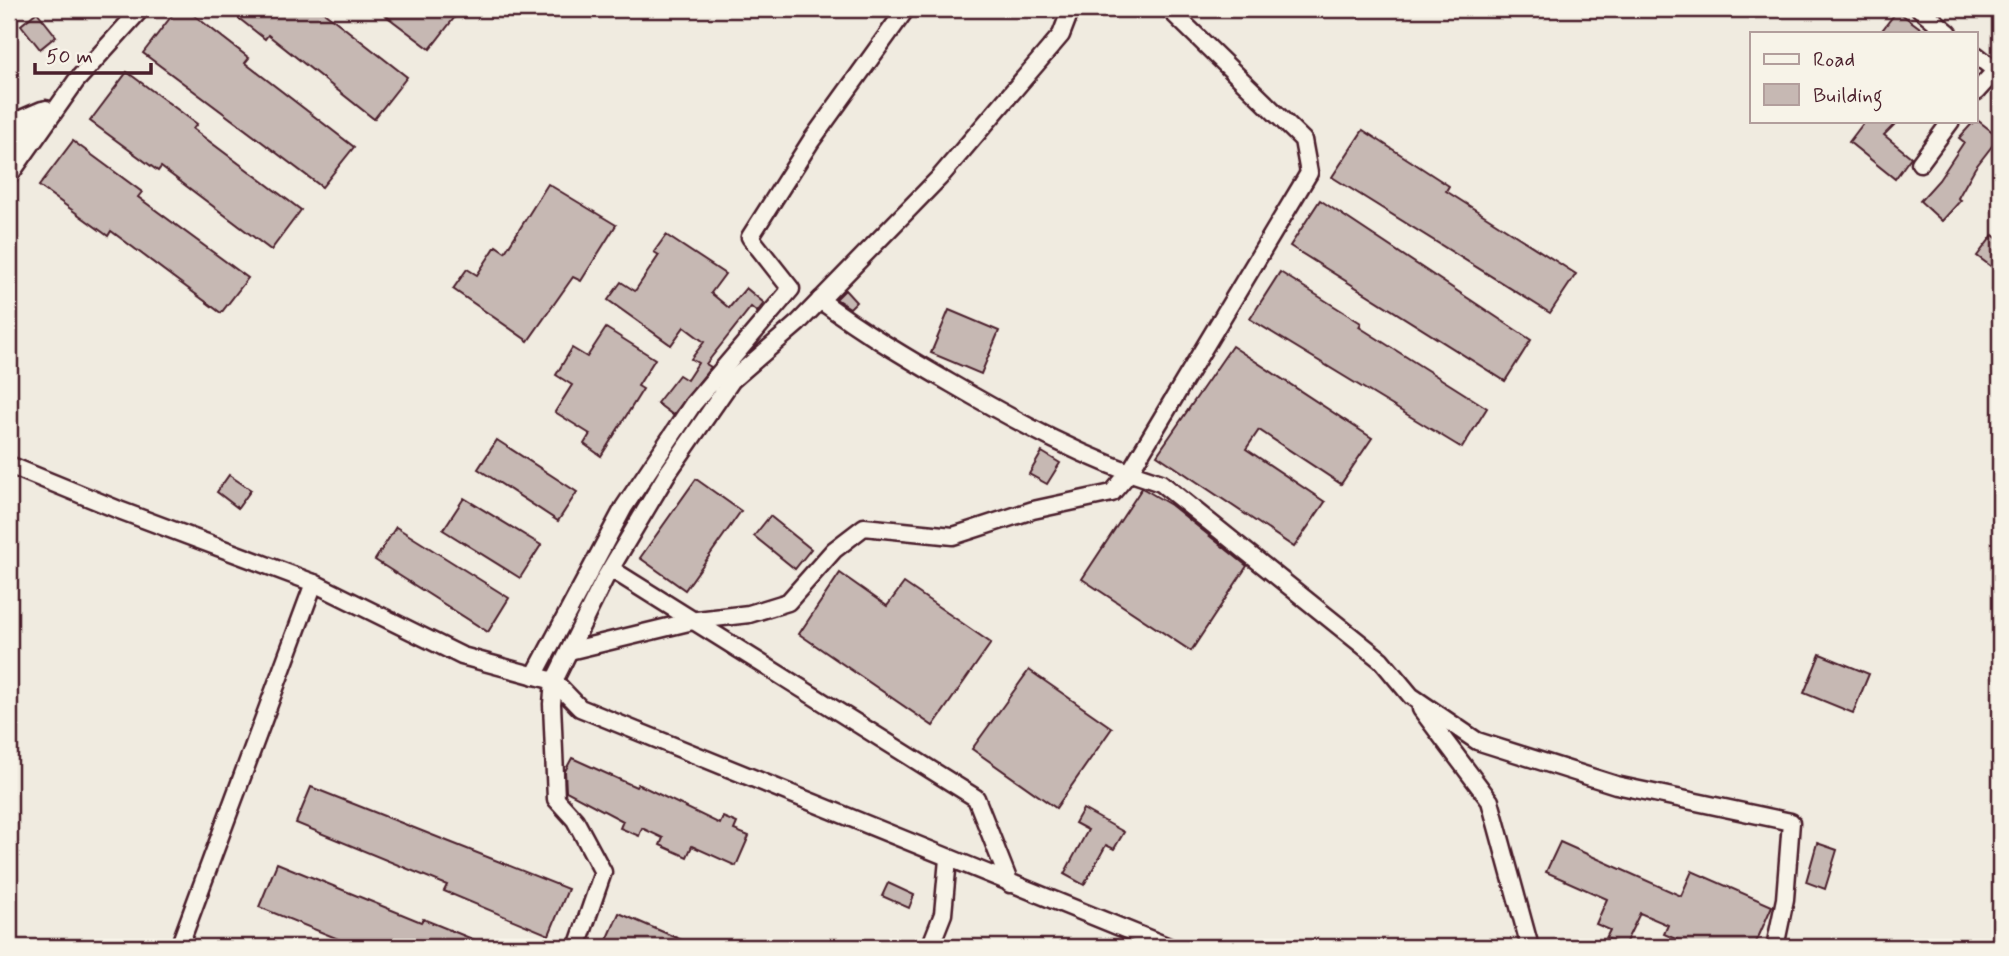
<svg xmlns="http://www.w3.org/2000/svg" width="2009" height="956" viewBox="0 0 2009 956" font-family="Mynerve,sans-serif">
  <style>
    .building { fill: #c6b8b3; stroke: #4a1f2b; stroke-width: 2 }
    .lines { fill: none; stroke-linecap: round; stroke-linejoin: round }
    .street-casing { stroke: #4a1f2b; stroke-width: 21 }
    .street { stroke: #f7f3e8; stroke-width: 16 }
  </style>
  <rect width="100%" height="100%" fill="#f0ebe0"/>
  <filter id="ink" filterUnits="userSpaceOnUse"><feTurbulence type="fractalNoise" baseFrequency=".0143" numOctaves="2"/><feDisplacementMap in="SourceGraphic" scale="14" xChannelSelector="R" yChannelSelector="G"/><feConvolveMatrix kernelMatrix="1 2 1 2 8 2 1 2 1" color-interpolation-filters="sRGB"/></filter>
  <g filter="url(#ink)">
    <g class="building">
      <path d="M177,9H186L249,58L245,63L354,147L322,187L143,53Z"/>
      <path d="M227,9H320L407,77L374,119L268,35L265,39Z"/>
      <path d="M377,9H461L430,49Z"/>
      <path d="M1897,11L1927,33H1880Z"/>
      <path d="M37,12L56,36L40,49L21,25Z"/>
      <path d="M127,72L197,124L193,129L301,210L271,250L161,167L158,171L90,121Z"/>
      <path d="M1976,119L1999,137L1975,168L1958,198L1961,200L1942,221L1920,201L1939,180L1964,142L1959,138Z"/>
      <path d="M1865,121H1898L1884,135L1911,157L1895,179L1849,142Z"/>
      <path d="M1363,130L1449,186L1446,191L1576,274L1550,313L1332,177Z"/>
      <path d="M73,141L142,192L138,197L248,278L221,313L111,231L108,236L39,186Z"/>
      <path d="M548,184L616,225L581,281L573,277L528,341L453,289L467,269L477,275L496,246L505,252Z"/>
      <path d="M1320,200L1531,340L1505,381L1290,246Z"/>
      <path d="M666,235L725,274L711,293L729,308L746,288L764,303L757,312L751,307L706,364L711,367L673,415L657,403L679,375L687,380L698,363L691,359L704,342L684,327L671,345L608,300L621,282L635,291L659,255L654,252Z"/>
      <path d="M1993,235L2000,241V273L1977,256Z"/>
      <path d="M1280,272L1361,323L1359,327L1487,408L1462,448L1250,319Z"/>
      <path d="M845,290L856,302L850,308L836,299Z"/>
      <path d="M949,310L999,331L981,374L931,353Z"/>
      <path d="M606,328L655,359L638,386L643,389L601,456L584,444L590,434L555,412L572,385L556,375L572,348L587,357Z"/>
      <path d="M1232,346L1372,438L1341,484L1259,430L1246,449L1325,502L1294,547L1157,455Z"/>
      <path d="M497,440L577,492L558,521L478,469Z"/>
      <path d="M1042,452L1060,463L1047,484L1029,474Z"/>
      <path d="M229,475L251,490L238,508L217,492Z"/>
      <path d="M696,479L741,511L685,590L640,558Z"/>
      <path d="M1142,488L1171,505L1247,566L1191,651L1082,579Z"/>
      <path d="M464,498L541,545L520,578L443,530Z"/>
      <path d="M770,516L811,549L795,569L754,536Z"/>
      <path d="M396,527L509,598L488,632L375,560Z"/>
      <path d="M840,573L887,606L904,583L991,643L933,726L799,634Z"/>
      <path d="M1820,654L1869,674L1853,713L1804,693Z"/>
      <path d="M1029,670L1112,728L1056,808L972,749Z"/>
      <path d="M572,758L636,787L638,784L720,824L723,817L737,823L734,830L749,836L736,866L692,846L687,857L660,845L663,838L642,828L639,836L620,828L623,821L566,791L565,771Z"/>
      <path d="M311,787L568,889L549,935L444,891L447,885L296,823Z"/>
      <path d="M1083,809L1124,832L1114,849L1106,845L1084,885L1064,874L1088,830L1075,823Z"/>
      <path d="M1560,842L1681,896L1692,871L1772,906L1754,947H1694L1664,934L1668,925L1640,913L1624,946L1606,938L1610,930L1596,924L1607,899L1546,872Z"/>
      <path d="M1817,843L1837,850L1825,889L1806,882Z"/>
      <path d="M277,863L421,922L423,919L492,947H358L259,907Z"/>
      <path d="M888,883L914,895L909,908L882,896Z"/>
      <path d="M619,913L698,947H604Z"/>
    </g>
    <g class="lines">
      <defs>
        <g id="street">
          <path d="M1920,9L1949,33"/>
          <path d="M1976,55L2000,74"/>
          <path d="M1976,92L1995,71"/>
          <path d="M9,124L42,110"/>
          <path d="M9,148L46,109"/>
          <path d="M1920,163L1951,121"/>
          <path d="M9,176L76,81L141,9"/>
          <path d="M820,300C863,332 907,358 952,384C1019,423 1087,460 1161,483L1381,660L1411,696L1477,741L1616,785L1791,822L1785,899L1775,947"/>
          <path d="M9,465L119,510L314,583L462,656L554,681L580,708L1169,947"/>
          <path d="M611,569L976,798L1010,884"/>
          <path d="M569,651L697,620L749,614L788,602L834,550L864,527L953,536L1033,510L1112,493L1129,473L1309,173L1303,140L1169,9"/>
          <path d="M534,676L624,507L693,404L791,289L750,237L811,141L906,9"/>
          <path d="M1421,709L1490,801L1530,947"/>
          <path d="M179,947L314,583"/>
          <path d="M577,947L603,872L575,820L556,799L552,704L554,681L605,578L667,474L732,380L798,323L939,178L1061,35L1071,9"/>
          <path d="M930,947L943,914L948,859"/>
        </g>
      </defs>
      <use href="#street" class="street-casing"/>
      <use href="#street" class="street"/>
    </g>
  </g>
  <rect width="2009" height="956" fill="none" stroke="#f7f3e8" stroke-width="35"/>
  <rect x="18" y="18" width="1974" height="921" fill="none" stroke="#4a1f2b" stroke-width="2.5" filter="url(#ink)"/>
  <rect x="1750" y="32" width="228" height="91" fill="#f7f3e8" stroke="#b29e9c" stroke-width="2"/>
  <rect x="1764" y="54" width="35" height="10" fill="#f7f3e8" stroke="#b29e9c" stroke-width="2"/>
  <text x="1813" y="66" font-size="21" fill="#4a1f2b">Road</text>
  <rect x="1764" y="84" width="35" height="21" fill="#c6b8b3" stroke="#b29e9c" stroke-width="2"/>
  <text x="1813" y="102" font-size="21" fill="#4a1f2b">Building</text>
  <path d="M35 63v10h116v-10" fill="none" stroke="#4a1f2b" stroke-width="3.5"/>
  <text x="46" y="63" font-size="21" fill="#4a1f2b" stroke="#f7f3e8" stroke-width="5" paint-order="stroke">50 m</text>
</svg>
